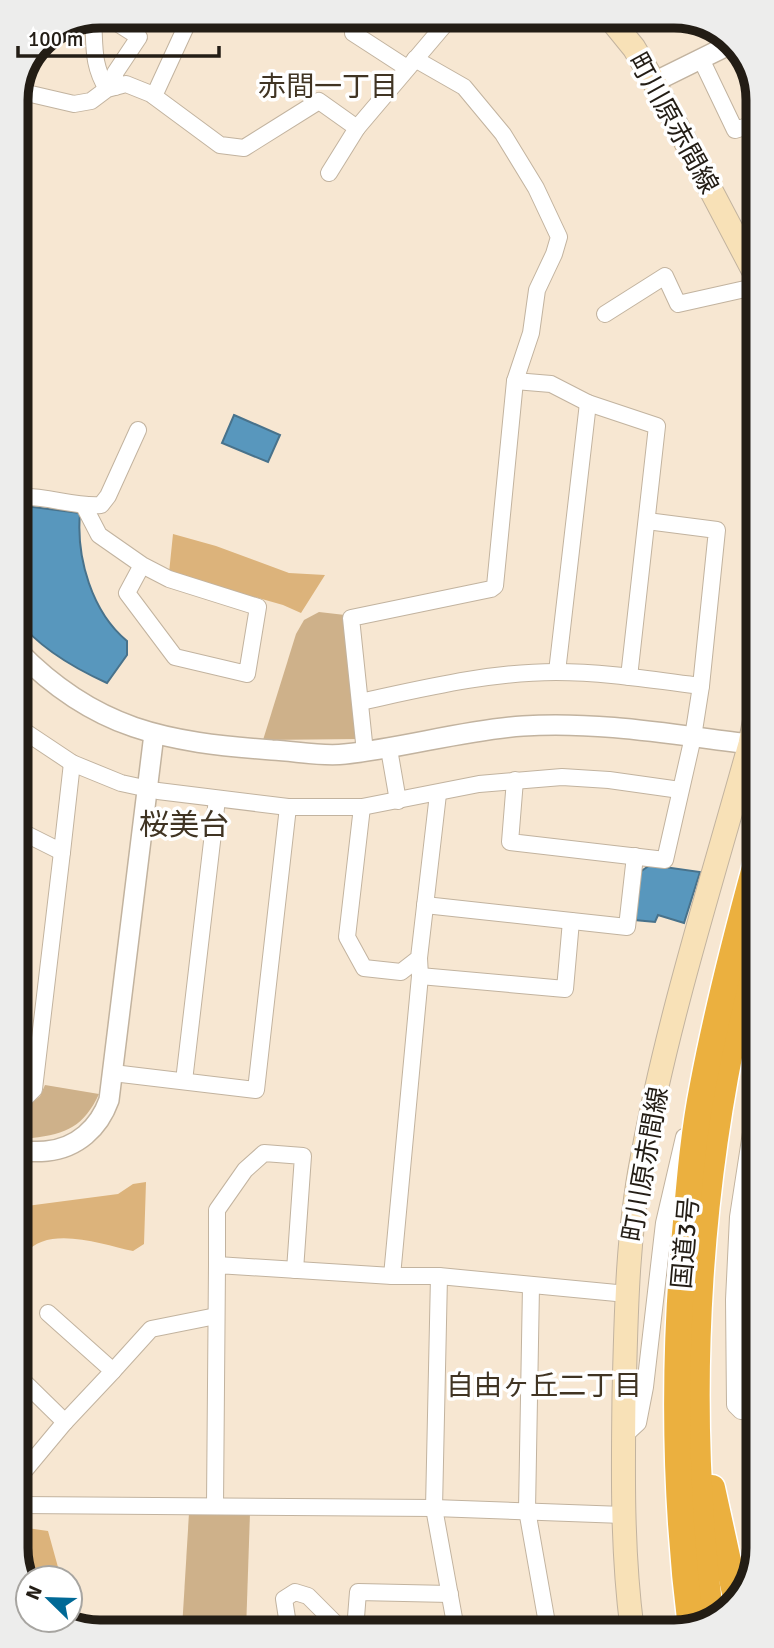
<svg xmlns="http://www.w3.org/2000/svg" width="774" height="1648" viewBox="0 0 774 1648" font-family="Signika,'Noto Sans JP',sans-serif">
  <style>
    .green { fill: #ceb18a }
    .forest { fill: #dcb37b }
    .water { fill: #5897bd; stroke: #48728b; stroke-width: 2 }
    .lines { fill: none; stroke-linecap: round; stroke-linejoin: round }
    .minor-casing { stroke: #c2b39f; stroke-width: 18 }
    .tertiary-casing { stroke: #c2b39f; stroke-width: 22 }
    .secondary-casing { stroke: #c2b39f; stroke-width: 25 }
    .trunk-casing { stroke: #fff; stroke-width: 29 }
    .minor { stroke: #fff; stroke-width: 16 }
    .tertiary { stroke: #fff; stroke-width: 19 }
    .secondary { stroke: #f8e1b7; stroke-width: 23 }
    .trunk { stroke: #ebb03f; stroke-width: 26 }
    .labels { text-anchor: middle; stroke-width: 7; stroke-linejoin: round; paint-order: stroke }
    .street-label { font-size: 26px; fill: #231d15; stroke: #fff }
    .neighbourhood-label { font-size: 28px; fill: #403423; stroke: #fff }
    .quarter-label { font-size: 30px; fill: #403423; stroke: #fff }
    .rim { fill: none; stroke: #231d15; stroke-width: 9 }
  </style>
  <rect width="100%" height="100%" fill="#f7e7d2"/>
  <g class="green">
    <path d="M319,612L345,615L358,739L263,740L296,634L304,620Z"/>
    <path d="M45,1085L99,1094C84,1126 67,1134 32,1138L24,1110L40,1096Z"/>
    <path d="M189,1513H250L246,1631H184L182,1629Z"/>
  </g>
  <g class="forest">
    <path d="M173,534L216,546L289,573L325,575L301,613L283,605L169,573Z"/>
    <path d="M146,1182L144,1244L133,1251C103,1245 48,1224 25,1254C17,1265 21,1284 20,1297L19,1207L118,1194L133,1184Z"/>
    <path d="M20,1527L48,1531L61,1578H28V1586L20,1576Z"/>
  </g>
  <g class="water">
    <path d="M234,415L280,435L268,462L222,443Z"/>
    <path d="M17,505L80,513C76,558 92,612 127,641V655L107,683C76,669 39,648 17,619Z"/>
    <path d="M650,865L700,872L684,923L658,915L655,922L635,920L640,872Z"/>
  </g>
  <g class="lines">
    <defs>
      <g id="minor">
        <path d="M106,16L139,37L115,73V87"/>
        <path d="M353,16V33L407,68"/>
        <path d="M93,19C95,47 92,64 107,89"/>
        <path d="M701,59L735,130L754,124"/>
        <path d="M18,91L74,104L91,101L107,89L126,84L151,94L220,145L244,148L319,101L357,128"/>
        <path d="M154,96L189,20L184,16"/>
        <path d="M329,173L357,128L452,16"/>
        <path d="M605,314L665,276L678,304L754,287"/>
        <path d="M515,381L551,384L588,403L657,426L629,677"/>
        <path d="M17,497C46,495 73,507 101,505L108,496L138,430"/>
        <path d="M84,506L99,535L142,565L127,593L175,657L247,674L258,607L169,579L142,565"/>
        <path d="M557,672L588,403"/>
        <path d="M360,702C425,688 490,672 556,672C604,672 653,680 701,686L717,530L647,521"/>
        <path d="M18,727L72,763L121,783L158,791L288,807H362L479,784L562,777L609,780L680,790"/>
        <path d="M389,749L398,801"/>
        <path d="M365,752L351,618L491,589L495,586L515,381L531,333L537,290L554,254L559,237L536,188L503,134L464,87L415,59"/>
        <path d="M515,780L510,842L665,860L693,737L701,686"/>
        <path d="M362,807L347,937L364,968L401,972L419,958L438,794"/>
        <path d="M18,830L62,852L72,763"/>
        <path d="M425,905L627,927L635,856"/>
        <path d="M420,976L565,989L571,921"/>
        <path d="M113,1073L256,1090L288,807"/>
        <path d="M184,1081L217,799"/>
        <path d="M757,1094L738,1217L734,1300L735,1405L741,1411L758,1412"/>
        <path d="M19,1100H23L34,1089L62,852"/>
        <path d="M217,1265V1210L245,1170L264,1153L303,1156L295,1270"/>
        <path d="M392,1276L420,976L419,958"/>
        <path d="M439,1276L434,1508L456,1629"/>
        <path d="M531,1286L527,1510L548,1629"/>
        <path d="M48,1313L113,1371L65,1422"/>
        <path d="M113,1371L151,1329L216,1316"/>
        <path d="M20,1378L65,1422L20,1476"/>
        <path d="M624,1436L638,1423L645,1387L664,1223L684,1137"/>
        <path d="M20,1505L434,1508L623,1515"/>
        <path d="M215,1506L217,1265L392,1276H439L627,1294"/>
        <path d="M355,1630L358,1592L450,1594"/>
        <path d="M289,1631L284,1599L295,1592L308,1596L342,1630"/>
      </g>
      <g id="tertiary">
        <path d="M654,82L733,43"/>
        <path d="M18,651C95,730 166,742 272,750C295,751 322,757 345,754C405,748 463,730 523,726C599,721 675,735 750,744"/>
        <path d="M19,1152C28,1151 38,1152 47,1151C77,1148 99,1128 109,1100L154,734"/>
      </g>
      <g id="secondary">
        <path d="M608,16L634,48L654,82L754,272"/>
        <path d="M632,1628C622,1551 623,1474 624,1396C626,1317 627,1237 642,1159C668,1018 712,881 750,744L756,713"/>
      </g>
      <g id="trunk">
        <path d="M712,1488L737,1602"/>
        <path d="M711,1621C682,1394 697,1160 756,939"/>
        <path d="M691,1628C674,1493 673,1357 686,1222C690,1176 694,1130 703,1085C717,1011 736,937 756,864"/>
      </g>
    </defs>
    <use href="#minor" class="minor-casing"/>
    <use href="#tertiary" class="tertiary-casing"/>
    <use href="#secondary" class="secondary-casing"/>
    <use href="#trunk" class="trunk-casing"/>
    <use href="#minor" class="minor"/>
    <use href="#tertiary" class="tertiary"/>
    <use href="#secondary" class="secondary"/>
    <use href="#trunk" class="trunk"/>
  </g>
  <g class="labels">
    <g class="street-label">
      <text transform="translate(674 123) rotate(61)" y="9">町川原赤間線</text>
      <text transform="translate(645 1164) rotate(-80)" y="9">町川原赤間線</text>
      <text transform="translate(685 1243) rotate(-85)" y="9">国道3号</text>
    </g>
    <g class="neighbourhood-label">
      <text x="328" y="96">赤間一丁目</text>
      <text x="544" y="1395">自由ヶ丘二丁目</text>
    </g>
    <g class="quarter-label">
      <text x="184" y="835">桜美台</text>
    </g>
  </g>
  <path d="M0 0H774V1648H0ZM100 28H674A72 72 0 0 1 746 100V1548A72 72 0 0 1 674 1620H100A72 72 0 0 1 28 1548V100A72 72 0 0 1 100 28Z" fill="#ededec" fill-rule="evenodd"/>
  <path class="rim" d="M100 28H674A72 72 0 0 1 746 100V1548A72 72 0 0 1 674 1620H100A72 72 0 0 1 28 1548V100A72 72 0 0 1 100 28Z"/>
  <g transform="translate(49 1599) rotate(293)"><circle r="33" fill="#ffffff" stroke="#a7a5a1" stroke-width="2"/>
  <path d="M0-5L12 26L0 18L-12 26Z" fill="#006996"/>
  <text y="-10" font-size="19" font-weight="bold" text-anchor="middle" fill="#231d15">N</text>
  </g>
  <path d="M18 46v10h201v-10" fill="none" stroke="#231d15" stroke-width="3.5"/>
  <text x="28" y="46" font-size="21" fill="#231d15" stroke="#ffffff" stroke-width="5" paint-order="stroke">100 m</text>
</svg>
